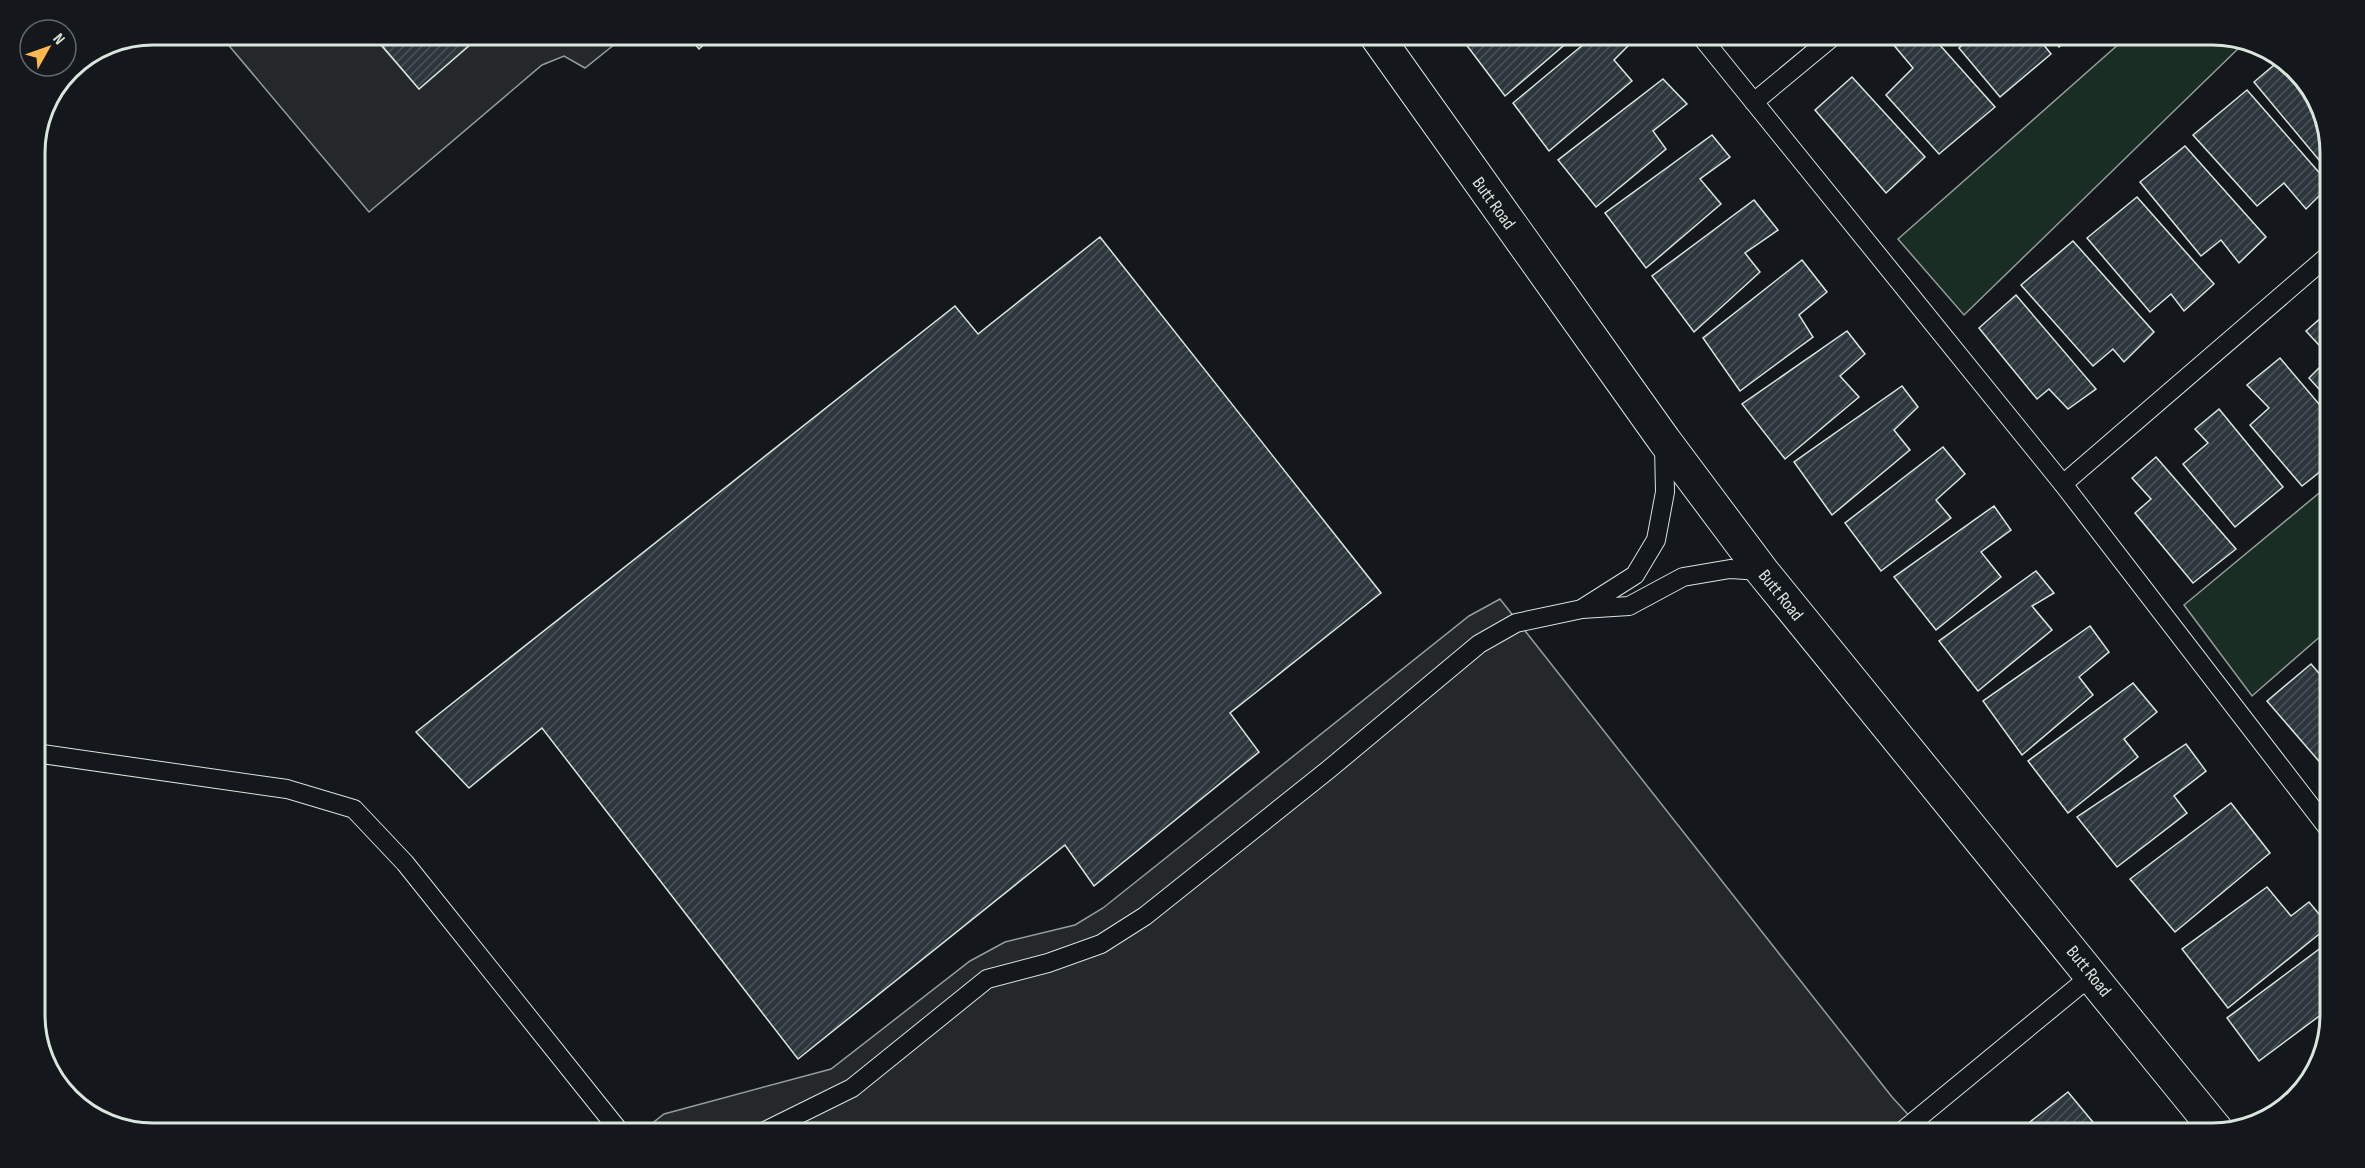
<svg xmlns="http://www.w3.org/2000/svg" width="2365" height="1168" viewBox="0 0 2365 1168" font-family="'Sofia Sans Condensed',sans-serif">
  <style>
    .green { fill: #1a2d24; stroke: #939e99; stroke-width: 1.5 }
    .parking { fill: #24282b; stroke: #939e99; stroke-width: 1.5 }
    .building { fill: url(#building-hatch); stroke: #d8e6dc; stroke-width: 1.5 }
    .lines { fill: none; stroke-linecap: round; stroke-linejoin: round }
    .lane-casing { stroke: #d8e6dc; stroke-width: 20 }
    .secondary-casing { stroke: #d8e6dc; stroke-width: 35 }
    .lane { stroke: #14181c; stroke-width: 18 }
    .secondary { stroke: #14181c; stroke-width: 33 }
    .labels { text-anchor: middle; stroke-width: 4.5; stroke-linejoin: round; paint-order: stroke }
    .street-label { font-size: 18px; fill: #d8e6dc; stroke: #14181c }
    .rim { fill: none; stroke: #d8e6dc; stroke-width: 3 }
  </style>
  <defs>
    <pattern id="building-hatch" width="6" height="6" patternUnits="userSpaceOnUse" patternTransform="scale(1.5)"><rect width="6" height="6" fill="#2c363c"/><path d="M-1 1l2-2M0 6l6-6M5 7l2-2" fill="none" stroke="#4a5358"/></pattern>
  </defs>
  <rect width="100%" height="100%" fill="#14181c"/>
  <g class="green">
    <path d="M2129,35H2212L2245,42L1964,315L1898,239Z"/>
    <path d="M2330,484V628L2252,696L2184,605Z"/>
  </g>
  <g class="parking">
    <path d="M615,34L620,40L585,68L564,56L542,65L369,212L220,35H372L419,89L478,38L482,42L491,35Z"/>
    <path d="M1500,599L1892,1097L1925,1133H640L664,1114L831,1069L970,961L1005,942L1075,925L1103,908L1469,616Z"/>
  </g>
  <g class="building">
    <path d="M372,34H491L482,42L478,38L419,89Z"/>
    <path d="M687,34H716L699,49Z"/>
    <path d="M1474,34H1577L1505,96L1465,43Z"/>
    <path d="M1596,34H1635L1637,37L1614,60L1632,81L1549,151L1513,103Z"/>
    <path d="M1902,34H1930L1995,107L1939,154L1886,95L1913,68L1892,43Z"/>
    <path d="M1973,34H2035L2051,54L2000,97L1959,48Z"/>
    <path d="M2048,34H2074L2059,47Z"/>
    <path d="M2280,60L2310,87L2330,145V152L2319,160L2254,82Z"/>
    <path d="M1852,77L1925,157L1886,193L1815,110Z"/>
    <path d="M1663,79L1687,104L1653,131L1666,149L1596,207L1558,160Z"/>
    <path d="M2247,90L2330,185L2306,209L2284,183L2257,206L2193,135Z"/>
    <path d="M1712,135L1730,157L1700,179L1721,204L1646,268L1605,213Z"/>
    <path d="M2185,146L2266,237L2239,263L2221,240L2201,256L2140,182Z"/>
    <path d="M2137,197L2214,284L2184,311L2171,294L2150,312L2087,238Z"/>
    <path d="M1754,200L1778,230L1745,253L1760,272L1694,332L1652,276Z"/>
    <path d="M1100,237L1381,593L1230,713L1259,752L1094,886L1065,845L798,1059L542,728L469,788L416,732L955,306L978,334Z"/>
    <path d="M2073,241L2154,332L2124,362L2113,349L2093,366L2021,285Z"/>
    <path d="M1802,260L1827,292L1799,315L1813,337L1740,391L1703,338Z"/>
    <path d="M2016,295L2096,389L2068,409L2049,389L2037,399L1979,328Z"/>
    <path d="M2330,310V401L2309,378L2330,357L2306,331Z"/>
    <path d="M1847,331L1865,354L1840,376L1859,397L1785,459L1742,404Z"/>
    <path d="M2280,358L2330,417V464L2302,486L2250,425L2269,408L2247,385Z"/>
    <path d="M1902,386L1918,407L1894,430L1910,450L1832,515L1794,462Z"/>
    <path d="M2219,409L2283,487L2235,527L2183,464L2208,443L2195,429Z"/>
    <path d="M1943,447L1965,474L1936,500L1951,518L1881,571L1845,523Z"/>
    <path d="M2156,457L2236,549L2193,583L2135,513L2151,499L2132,478Z"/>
    <path d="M1994,506L2011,530L1981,552L2001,577L1936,630L1894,577Z"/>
    <path d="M2036,571L2054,593L2032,606L2052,630L1978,691L1939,641Z"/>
    <path d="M2090,626L2109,652L2079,677L2093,695L2022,755L1983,701Z"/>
    <path d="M2311,664L2330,686V774L2267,701Z"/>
    <path d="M2133,683L2157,712L2124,739L2138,757L2068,813L2028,761Z"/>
    <path d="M2186,744L2206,771L2174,796L2187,813L2117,867L2077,817Z"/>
    <path d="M2231,803L2270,853L2175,932L2130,879Z"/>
    <path d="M2267,887L2291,916L2309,902L2329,926L2228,1008L2182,949Z"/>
    <path d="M2330,941V1008L2259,1061L2227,1018Z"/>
    <path d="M2068,1092L2102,1133H2016Z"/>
  </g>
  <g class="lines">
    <defs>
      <g id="lane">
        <path d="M1699,34L2063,484L2330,831"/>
        <path d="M1383,47L1400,34"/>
        <path d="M1754,102L1836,34"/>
        <path d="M2063,484L2330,254"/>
        <path d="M1583,608L1635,575L1656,540L1665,492L1664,446"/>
        <path d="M35,753L287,789L354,809L405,863L621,1133"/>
        <path d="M761,1133L852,1088L987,979L1048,963L1101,944L1145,916L1328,770L1479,644L1516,623L1582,609L1629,606L1683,577L1730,569L1762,571"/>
        <path d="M1900,1133L2092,975"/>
      </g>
      <path id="secondary" d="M1375,34L1664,440L1762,571L2218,1132"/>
    </defs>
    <use href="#lane" class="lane-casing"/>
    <use href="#secondary" class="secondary-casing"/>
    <use href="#lane" class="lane"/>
    <use href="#secondary" class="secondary"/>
  </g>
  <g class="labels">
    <g class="street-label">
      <text transform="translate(1494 203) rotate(54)" y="6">Butt Road</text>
      <text transform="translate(1781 595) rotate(51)" y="6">Butt Road</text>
      <text transform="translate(2089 971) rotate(51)" y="6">Butt Road</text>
    </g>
  </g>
  <path d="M0 0H2365V1168H0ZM153 45H2212A108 108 0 0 1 2320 153V1015A108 108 0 0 1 2212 1123H153A108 108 0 0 1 45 1015V153A108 108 0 0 1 153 45Z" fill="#14181c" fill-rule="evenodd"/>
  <path class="rim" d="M153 45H2212A108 108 0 0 1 2320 153V1015A108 108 0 0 1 2212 1123H153A108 108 0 0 1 45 1015V153A108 108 0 0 1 153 45Z"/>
  <g transform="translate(48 48) rotate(50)"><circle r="28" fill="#14181c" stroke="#626a69" stroke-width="1.5"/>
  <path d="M0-4.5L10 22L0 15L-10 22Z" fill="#ffb74d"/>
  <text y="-9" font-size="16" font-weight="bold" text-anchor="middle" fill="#d8e6dc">N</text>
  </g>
</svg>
